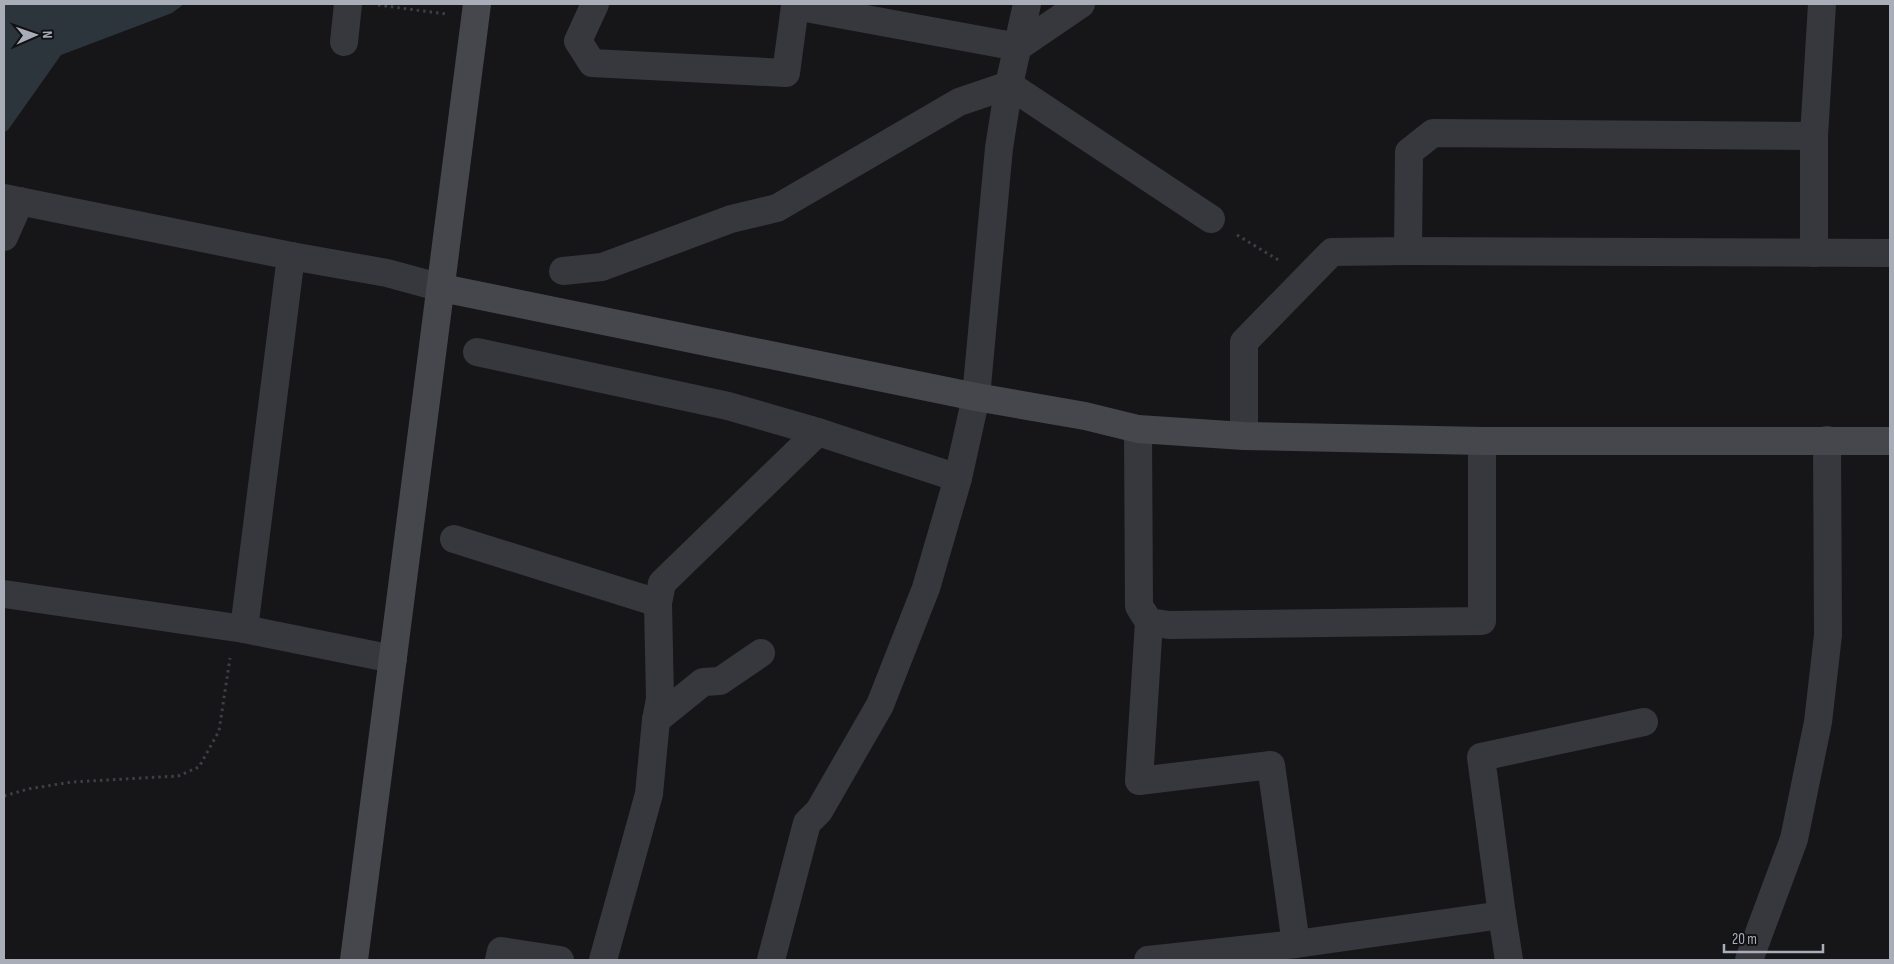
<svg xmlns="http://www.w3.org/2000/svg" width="1894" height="964" viewBox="0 0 1894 964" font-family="'Sofia Sans Condensed',sans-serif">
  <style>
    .water { fill: #2c353c }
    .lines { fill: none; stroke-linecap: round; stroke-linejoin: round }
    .path { stroke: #3d3f44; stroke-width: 3; stroke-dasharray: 2.5 4; stroke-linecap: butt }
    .street { stroke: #37383d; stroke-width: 28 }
    .secondary { stroke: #45474d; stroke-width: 28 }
  </style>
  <rect width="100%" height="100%" fill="#161618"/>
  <path class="water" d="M4,4H184L172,13L61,55L8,130L4,132Z"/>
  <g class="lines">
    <g class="path">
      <path d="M378,5L446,14"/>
      <path d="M1237,235L1280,261"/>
      <path d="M4,796L28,789L72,782L178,776L199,767L219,731L230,658"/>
    </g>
    <g class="street">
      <path d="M595,4L578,41L592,63L786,73L795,6L1018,47L1081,4"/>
      <path d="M344,42L348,4"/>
      <path d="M4,198L291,256L387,273L442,288"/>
      <path d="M4,237L20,201"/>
      <path d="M1408,251L1409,152L1433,133L1814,136"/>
      <path d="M1814,253V136L1822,4"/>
      <path d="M563,271L602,267L731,219L777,208L959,102L1009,85L1211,219"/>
      <path d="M477,352L728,406L818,432"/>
      <path d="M1138,429L1139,606L1149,622L1169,625L1482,621V441"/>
      <path d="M1244,436V342L1332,252L1408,251L1890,253"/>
      <path d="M454,539L658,603"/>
      <path d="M4,594L244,629L393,659"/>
      <path d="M1149,622L1139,781L1271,765L1296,944"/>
      <path d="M244,629L291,256"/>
      <path d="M656,720L703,682L720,681L761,653"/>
      <path d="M1502,915L1481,757L1644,722"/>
      <path d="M499,960L501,951L560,960"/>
      <path d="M603,960L649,794L656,720L660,699L658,603L662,583L818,432L958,478"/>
      <path d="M771,960L807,823L819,811L880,705L926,588L958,478L976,397L999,148L1009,85L1027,4"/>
      <path d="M1148,960L1296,944L1502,915L1509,960"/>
      <path d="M1749,960L1794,839L1818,722L1828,635L1827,440"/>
    </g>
    <g class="secondary">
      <path d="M442,288L976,397L1085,416L1138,429L1244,436L1482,441H1890"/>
      <path d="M354,960L477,4"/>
    </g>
  </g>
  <rect width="1894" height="964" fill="none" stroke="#a8adb8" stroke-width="10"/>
  <g transform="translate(35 35) rotate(88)" stroke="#111113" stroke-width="4" paint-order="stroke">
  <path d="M0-4L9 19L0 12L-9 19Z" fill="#a8adb8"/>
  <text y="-8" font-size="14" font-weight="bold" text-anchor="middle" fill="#a8adb8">N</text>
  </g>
  <path d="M1724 944v8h99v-8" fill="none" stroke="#a8adb8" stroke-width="2.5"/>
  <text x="1732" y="944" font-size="15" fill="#a8adb8" stroke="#111113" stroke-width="4" paint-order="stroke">20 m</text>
</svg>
